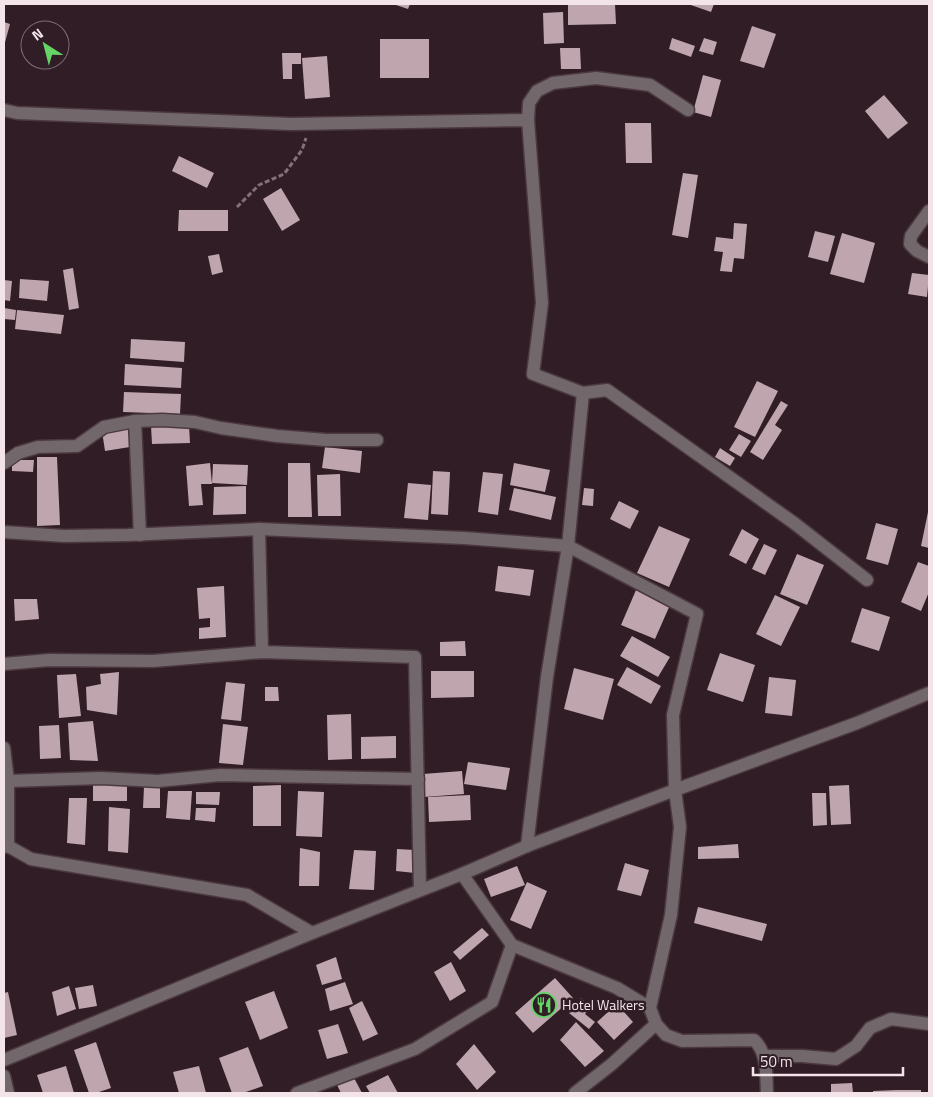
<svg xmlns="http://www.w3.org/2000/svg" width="933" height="1097" viewBox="0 0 933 1097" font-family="'Titillium Web',sans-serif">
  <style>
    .building { fill: #bfa5ae }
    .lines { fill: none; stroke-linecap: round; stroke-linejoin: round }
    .minor-casing { stroke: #4c3940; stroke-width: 15 }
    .path { stroke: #837178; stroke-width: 3; stroke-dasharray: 5 2.5; stroke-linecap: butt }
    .minor { stroke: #72686b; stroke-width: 12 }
    .labels { text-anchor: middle; stroke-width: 5; stroke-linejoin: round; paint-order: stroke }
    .poi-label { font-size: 14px; fill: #f2e4e9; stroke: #311d25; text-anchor: start }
  </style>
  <rect width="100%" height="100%" fill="#311d25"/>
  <g class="building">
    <path d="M393,4H410L408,9Z"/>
    <path d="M568,4H615L616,24L568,25Z"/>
    <path d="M688,4H714L711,12Z"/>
    <path d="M563,12L564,43L544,44L543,13Z"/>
    <path d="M4,22L10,24L4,46Z"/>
    <path d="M752,26L776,34L764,68L740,61Z"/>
    <path d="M672,38L695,46L691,57L669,49Z"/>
    <path d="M704,38L717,42L713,55L699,51Z"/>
    <rect x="380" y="39" width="49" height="39"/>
    <path d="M560,48H580L581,69H561Z"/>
    <path d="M282,53H301V64H292V79H283Z"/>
    <path d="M327,56L330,97L305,99L302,58Z"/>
    <path d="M703,75L721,80L711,117L693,112Z"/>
    <path d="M884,95L908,123L888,139L865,111Z"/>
    <path d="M625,123H651L652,163H626Z"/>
    <path d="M179,156L214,173L207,188L172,171Z"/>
    <path d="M683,173L698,175L688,238L672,235Z"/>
    <path d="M281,188L300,220L282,231L263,199Z"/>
    <path d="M179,210H228V231H178Z"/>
    <path d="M734,223L747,224L744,259L734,258L732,272L720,271L723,252L714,251L716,237L733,239Z"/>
    <path d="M815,231L835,236L828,262L808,257Z"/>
    <path d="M842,233L875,243L864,283L830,274Z"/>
    <path d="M219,254L223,272L212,275L208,256Z"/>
    <path d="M73,268L79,308L69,310L63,270Z"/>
    <path d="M912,273L929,275L927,297L908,294Z"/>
    <path d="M20,279L49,281L47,301L19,298Z"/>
    <path d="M4,280L12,281L10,301L4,300Z"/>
    <path d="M4,308L16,310L15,320L4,319Z"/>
    <path d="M17,310L64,315L61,334L15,329Z"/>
    <path d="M131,339L185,342L184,362L130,358Z"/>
    <path d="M125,364L182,368L181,388L124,385Z"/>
    <path d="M757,381L778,391L755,437L734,427Z"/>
    <path d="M124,392L181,394L180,414L123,412Z"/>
    <path d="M781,401L788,405L775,425L782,430L763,460L750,452Z"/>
    <path d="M189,425L190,443L152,444L151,426Z"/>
    <path d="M128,427L130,447L105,451L102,431Z"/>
    <path d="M739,434L751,441L741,457L729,450Z"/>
    <path d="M325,447L362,451L360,473L322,468Z"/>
    <path d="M720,448L735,458L730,466L715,457Z"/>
    <path d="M37,457H57L60,525L37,526Z"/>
    <path d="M12,460H34L33,472L12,471Z"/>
    <path d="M210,463L212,484H201L203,505L189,506L186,466Z"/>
    <path d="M288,463H310L312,517H288Z"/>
    <path d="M514,463L550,470L545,492L510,485Z"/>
    <path d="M213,464L248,465L247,485L212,483Z"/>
    <path d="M433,471L450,472L448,515L431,514Z"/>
    <path d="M483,472L503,474L498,515L478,512Z"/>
    <path d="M340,474L341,516H318L317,475Z"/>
    <path d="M408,483L431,485L428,520L404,518Z"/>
    <path d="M246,486V514L213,515L214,487Z"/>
    <path d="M514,488L556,497L551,520L509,510Z"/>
    <path d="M584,488L594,489L593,506L582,505Z"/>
    <path d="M619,501L639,511L630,529L610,519Z"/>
    <path d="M928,512H929V548L921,546Z"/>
    <path d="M876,523L898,529L888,565L866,559Z"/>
    <path d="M659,526L690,539L669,587L637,573Z"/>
    <path d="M742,529L759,539L746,564L729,555Z"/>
    <path d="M764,544L777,550L765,575L752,569Z"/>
    <path d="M797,554L824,565L807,605L780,594Z"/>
    <path d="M918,562L929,566V592L921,611L901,602Z"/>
    <path d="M498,566L534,570L530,596L495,591Z"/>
    <path d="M224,586L226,637L199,639V628L210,627V618L199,619L197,588Z"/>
    <path d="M636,590L670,605L655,639L621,625Z"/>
    <path d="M775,595L800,607L781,646L756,634Z"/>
    <path d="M14,599H37L39,619L15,621Z"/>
    <path d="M862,608L890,617L879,651L851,642Z"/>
    <path d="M632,636L670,657L658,677L620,656Z"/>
    <path d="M465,641L466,656H440V642Z"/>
    <path d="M720,653L755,665L743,702L707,690Z"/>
    <path d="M627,667L661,686L651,704L617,685Z"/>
    <path d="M574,668L614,679L603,720L564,709Z"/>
    <path d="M431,671H474V697L431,698Z"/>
    <path d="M119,672L117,715L87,710L86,687L101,684L100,674Z"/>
    <path d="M76,674L81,716L59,718L57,675Z"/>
    <path d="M769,677L796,680L792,716L765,713Z"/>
    <path d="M226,682L245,684L241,721L221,719Z"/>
    <path d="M265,687H278L279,701H265Z"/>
    <path d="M351,714L352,759L328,760L327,715Z"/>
    <path d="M93,721L98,761L70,760L68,723Z"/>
    <path d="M223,724L248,727L243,765L219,763Z"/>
    <path d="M59,725L61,758L40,759L39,726Z"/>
    <path d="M396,736V758L361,759V737Z"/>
    <path d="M468,762L510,768L506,790L464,784Z"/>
    <path d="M462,771L464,794L424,797L423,774Z"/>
    <path d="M127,781V801H93V782Z"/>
    <path d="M281,785V826H253V786Z"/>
    <path d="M849,785L851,824L831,825L829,786Z"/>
    <path d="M144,787H160V808H143Z"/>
    <path d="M168,791H192L190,820L166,818Z"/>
    <path d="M298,791L324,792L322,837L296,836Z"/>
    <path d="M196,792H220L219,805L196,804Z"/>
    <path d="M812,793H826L827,825L813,826Z"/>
    <path d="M470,795L471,820L429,822L428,797Z"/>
    <path d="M69,798H87L85,845L67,843Z"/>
    <path d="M109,807L130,809L128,853L108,851Z"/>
    <path d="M196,808H216L215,822L195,820Z"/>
    <path d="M738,844L739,858L698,859V847Z"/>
    <path d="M300,848L320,852L319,886H299Z"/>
    <path d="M397,849L415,850V873L396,871Z"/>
    <path d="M354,850L376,851L374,890L349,889Z"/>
    <path d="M625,863L649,870L641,896L617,890Z"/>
    <path d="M517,866L525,885L491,897L484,879Z"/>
    <path d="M527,882L547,891L531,929L510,920Z"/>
    <path d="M698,907L767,924L762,941L694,923Z"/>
    <path d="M482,928L489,935L460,960L453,952Z"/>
    <path d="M336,957L342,979L322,985L316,965Z"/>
    <path d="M451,962L466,991L450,1001L434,972Z"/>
    <path d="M555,978L573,998L533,1033L515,1013Z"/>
    <path d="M345,982L353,1004L330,1011L325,989Z"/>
    <path d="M93,985L97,1006L79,1009L75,988Z"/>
    <path d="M69,986L76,1009L57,1016L52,992Z"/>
    <path d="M274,991L288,1028L260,1040L245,1002Z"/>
    <path d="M8,992L17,1035L4,1038V993Z"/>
    <path d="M581,998L591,1007L585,1014L595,1022L589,1029L569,1013Z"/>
    <path d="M362,1001L378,1034L363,1041L349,1008Z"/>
    <path d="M617,1004L633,1022L614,1040L597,1022Z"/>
    <path d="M576,1022L604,1051L585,1067L560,1040Z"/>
    <path d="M338,1024L348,1053L327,1059L318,1030Z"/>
    <path d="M96,1042L111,1088L96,1093H89L74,1050Z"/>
    <path d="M474,1044L496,1072L477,1090L456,1064Z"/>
    <path d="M248,1047L263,1086L243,1093H232L219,1058Z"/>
    <path d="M66,1066L74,1093H43L37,1075Z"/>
    <path d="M199,1066L206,1093H179L173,1072Z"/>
    <path d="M388,1075L398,1093H370L366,1086Z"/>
    <path d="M353,1076L362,1093H341L337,1085Z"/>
    <path d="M852,1083L853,1093H831V1084Z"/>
    <path d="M896,1090H921V1093H873V1091Z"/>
  </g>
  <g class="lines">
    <defs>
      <g id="minor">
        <path d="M4,110L17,113L291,124L528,120L542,303L533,374L583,393L607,390L794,523L867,580"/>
        <path d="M528,120L529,103L537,91L553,83L596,78L650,85L688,110"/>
        <path d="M929,211L911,236L910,244L917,251L929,257"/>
        <path d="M135,421L140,535"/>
        <path d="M4,463L18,453L38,447L77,446L104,427L135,421L162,420L195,422L221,428L277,436L326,440H377"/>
        <path d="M259,529L262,652"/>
        <path d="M4,532L64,536L128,535L259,529L464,538L568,546L697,614L673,715L675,790L527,846L462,874"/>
        <path d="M4,664L49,660L153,661L262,652L415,657L420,890"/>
        <path d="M4,748L8,781V846"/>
        <path d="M8,781L101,778L158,781L220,775L418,779"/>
        <path d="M527,846L547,677L568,546L583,393"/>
        <path d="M4,847L8,846L31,859L247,895L312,933"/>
        <path d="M650,1008L671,915L680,827L675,790L857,723L929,693"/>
        <path d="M764,1056H802L836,1059L856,1046L870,1028L891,1019L929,1024"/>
        <path d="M4,1060L312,933L462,874L512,945L617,988L650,1008L656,1024L666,1035L682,1041L754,1040C768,1053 766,1075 767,1093"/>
        <path d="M4,1076L8,1093"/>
        <path d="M297,1093L415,1049L492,1002L512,945"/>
        <path d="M575,1093L612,1064L656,1024"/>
      </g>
    </defs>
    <use href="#minor" class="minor-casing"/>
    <path class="path" d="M237,207L259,185L284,174L302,150L306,138"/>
    <use href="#minor" class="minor"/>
  </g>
  <defs>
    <symbol id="restaurant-ring" viewBox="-11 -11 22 22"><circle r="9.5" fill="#311d25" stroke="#65d467" stroke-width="1.5"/><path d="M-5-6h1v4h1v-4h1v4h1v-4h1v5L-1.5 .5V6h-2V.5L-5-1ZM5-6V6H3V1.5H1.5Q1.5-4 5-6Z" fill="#65d467"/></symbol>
  </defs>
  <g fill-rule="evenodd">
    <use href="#restaurant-ring" x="530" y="991" width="28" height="28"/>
  </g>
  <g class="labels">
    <g class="poi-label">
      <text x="562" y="1010">Hotel Walkers</text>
    </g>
  </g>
  <rect width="933" height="1097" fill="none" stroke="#f2e4e9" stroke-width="10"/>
  <g transform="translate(45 45) rotate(324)"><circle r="24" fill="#311d25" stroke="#7e6d73"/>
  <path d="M0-4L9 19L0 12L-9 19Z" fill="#65d467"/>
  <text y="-8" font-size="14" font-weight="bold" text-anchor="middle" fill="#f2e4e9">N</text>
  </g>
  <path d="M753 1067v8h150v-8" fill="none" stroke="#f2e4e9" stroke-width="2.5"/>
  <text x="760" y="1067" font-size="15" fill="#f2e4e9" stroke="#311d25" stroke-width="4" paint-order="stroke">50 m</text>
</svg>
